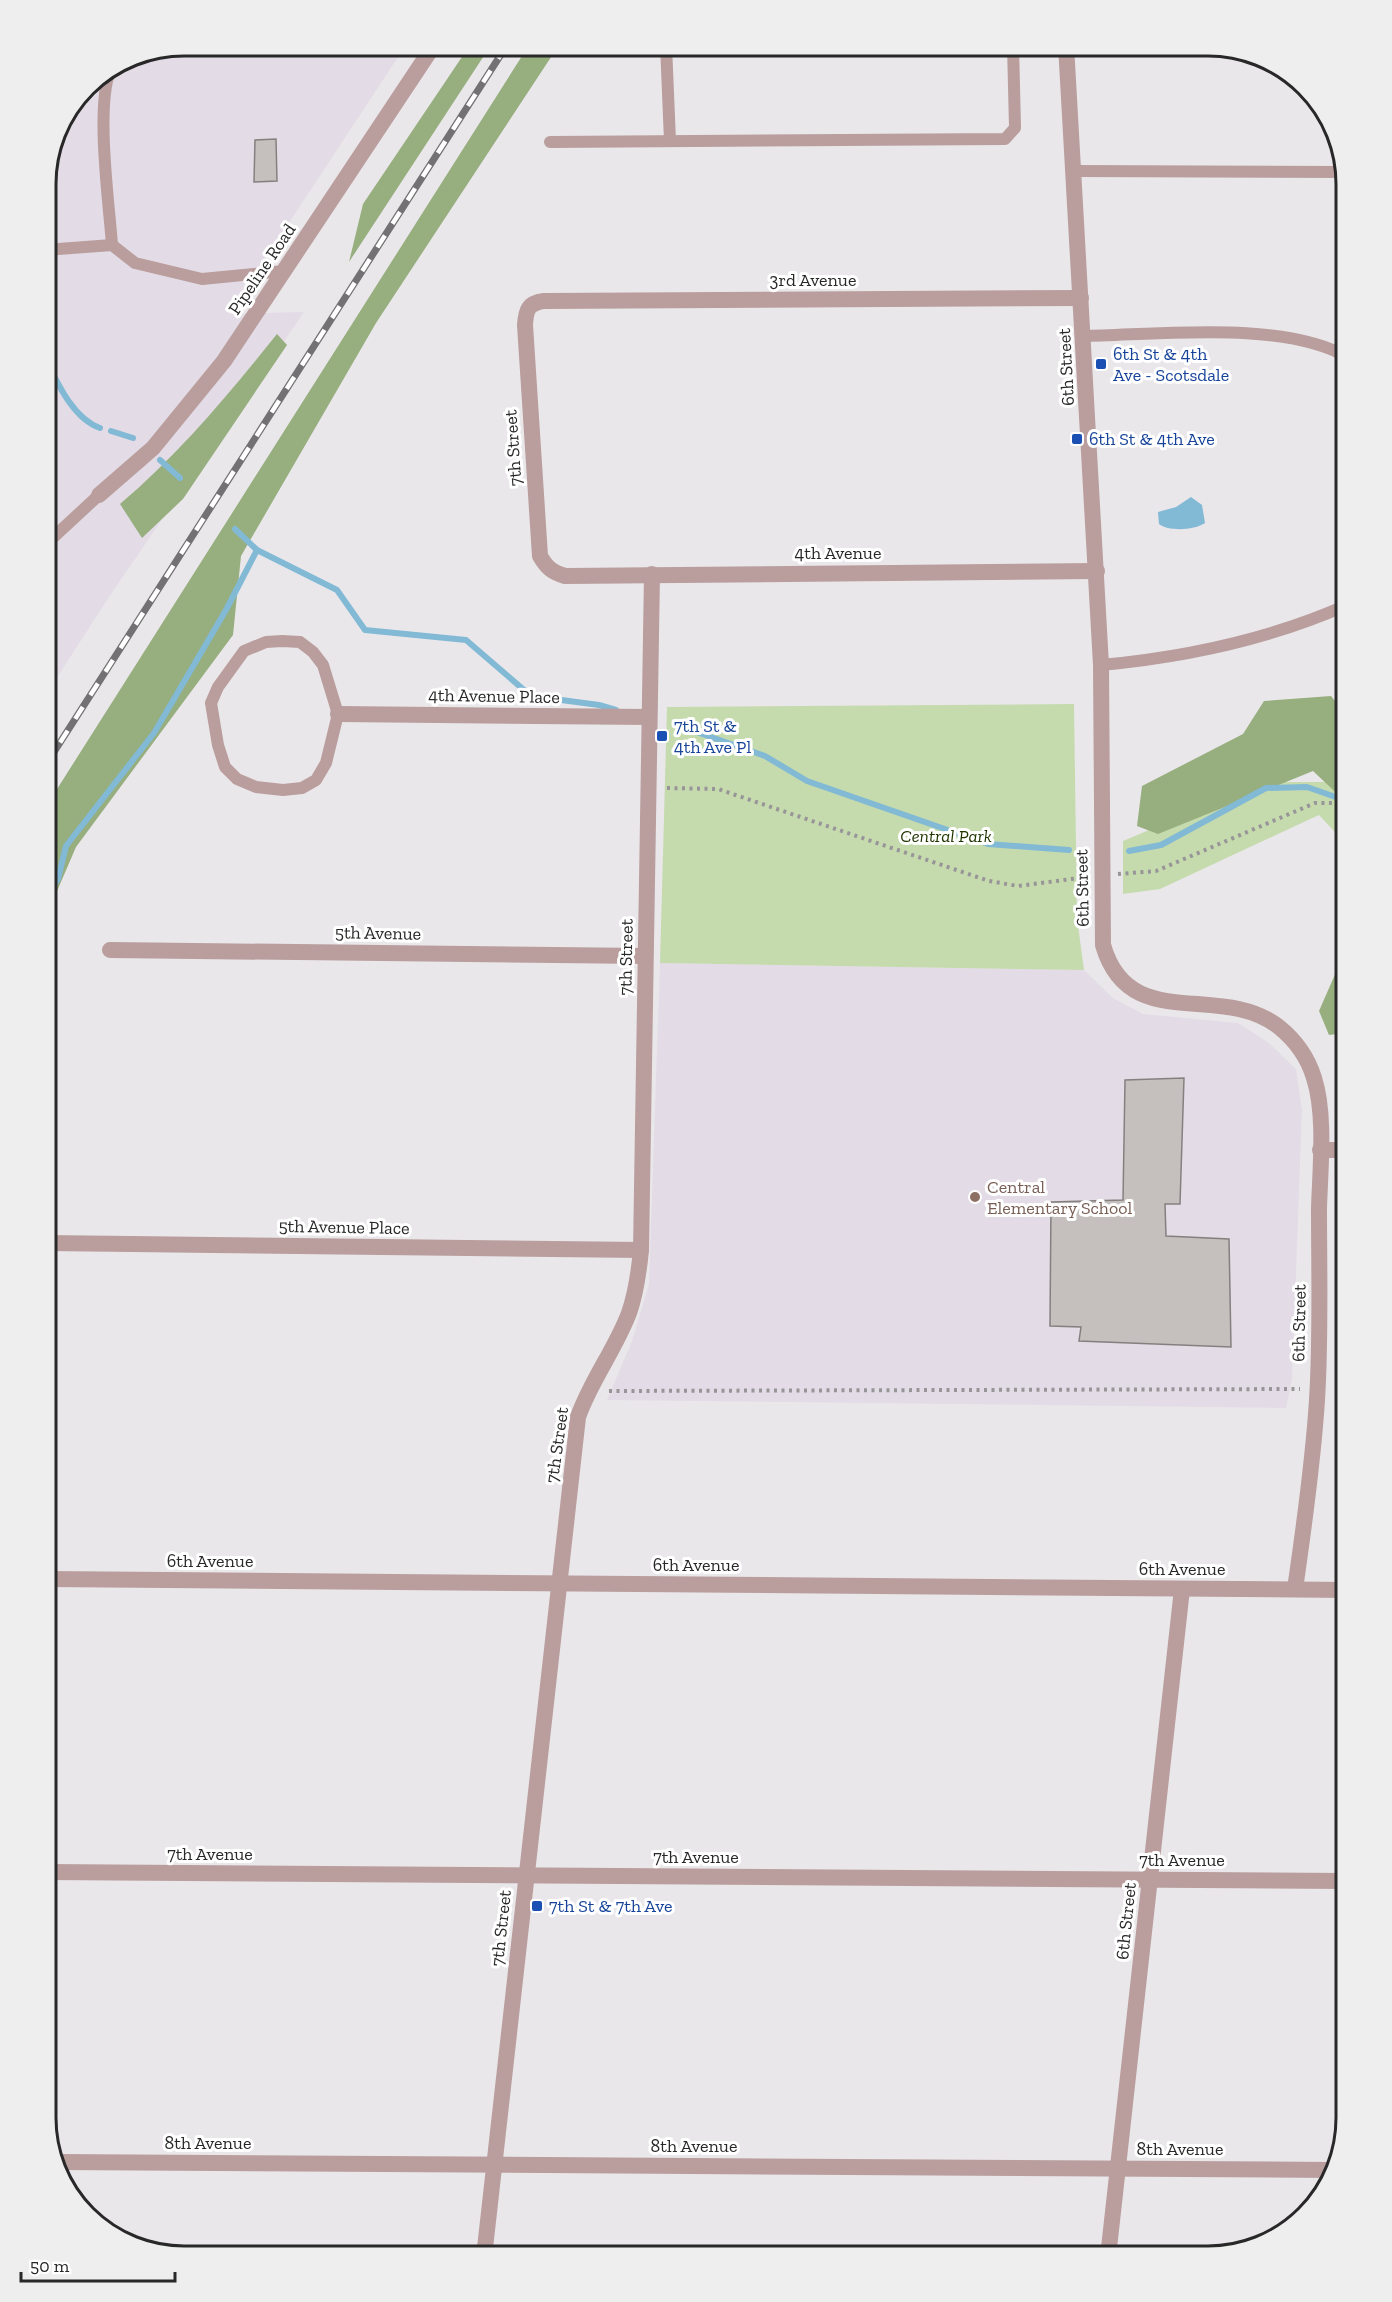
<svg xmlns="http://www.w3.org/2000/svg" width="1392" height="2302" viewBox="0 0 1392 2302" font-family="'Zilla Slab',serif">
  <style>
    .built { fill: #e3dbe5 }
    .green { fill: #c5dbad }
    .forest { fill: #97ae7e }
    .water { fill: #82b9d5 }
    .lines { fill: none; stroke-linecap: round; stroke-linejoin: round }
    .stream { stroke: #82b9d5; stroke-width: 6 }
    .building { fill: #c5c0be; stroke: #85807f; stroke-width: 1.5 }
    .path { stroke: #989598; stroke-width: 4; stroke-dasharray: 3 4.5; stroke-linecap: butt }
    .service { stroke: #b99e9d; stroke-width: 12 }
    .minor { stroke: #b99e9d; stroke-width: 16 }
    .rail-casing { stroke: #737173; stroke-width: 7 }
    .rail { stroke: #fff; stroke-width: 4.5; stroke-dasharray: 14; stroke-linecap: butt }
    .transit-dot { fill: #1a4fb4; stroke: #fff; stroke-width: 2 }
    .education-dot { fill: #8d6e63; stroke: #fff; stroke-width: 2 }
    .labels { text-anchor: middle; stroke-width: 6; stroke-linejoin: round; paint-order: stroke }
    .street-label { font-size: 18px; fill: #292829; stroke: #fff }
    .transit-label { font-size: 18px; fill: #164399; stroke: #fff; text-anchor: start }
    .park-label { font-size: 18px; font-style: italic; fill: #213500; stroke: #fff }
    .education-label { font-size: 18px; fill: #785e54; stroke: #fff; text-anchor: start }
    .rim { fill: none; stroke: #292829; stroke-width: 3 }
  </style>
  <rect width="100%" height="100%" fill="#eae7eb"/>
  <g class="built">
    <path d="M184,45H406L229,314L304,312L109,597L45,696V175L56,130L86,85L131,55Z"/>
    <path d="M660,963L1084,970L1113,998L1143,1014L1238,1023L1269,1043L1296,1069L1302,1110L1292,1380L1286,1408L607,1400L632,1341L649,1284Z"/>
  </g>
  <g class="green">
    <path d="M1347,689V947V845L1319,815L1160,889L1123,894V841L1263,782H1346Z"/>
    <path d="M1074,704L1077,918L1084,970L660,963L667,707Z"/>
  </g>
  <g class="forest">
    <path d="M470,45H491L349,262L363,204Z"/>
    <path d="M529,45H559L376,323L241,556L233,635L76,847L45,919V808Z"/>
    <path d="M277,334L287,345L183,499L142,538L120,504C180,453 228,395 277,334Z"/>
    <path d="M1331,696L1347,716V803L1313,771L1158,834L1137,826L1142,786L1243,734L1264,701Z"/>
    <path d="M1347,947V1033L1329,1035L1319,1011Z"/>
  </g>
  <path class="water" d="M1191,497L1202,505L1205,523C1195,530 1169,532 1159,524L1158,512L1176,507Z"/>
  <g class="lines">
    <g class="stream">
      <path d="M45,358C57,382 73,419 100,428"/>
      <path d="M111,431L133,438"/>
      <path d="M160,460L180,478"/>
      <path d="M235,529L257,550L337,590L365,630L466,640L531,696L599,705L616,710"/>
      <path d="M691,730L765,756L807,781L988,844L1069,850"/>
      <path d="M1129,851L1161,845L1266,788L1307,787L1347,801"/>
      <path d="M45,898L58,879L66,846L154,733L226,610L257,550"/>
    </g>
  </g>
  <g class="building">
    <path d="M276,139L277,181L254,182L255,140Z"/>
    <path d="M1184,1078L1180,1204H1165L1166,1236L1229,1239L1231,1347L1079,1341L1081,1327L1050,1326L1051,1202L1123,1200L1125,1080Z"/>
  </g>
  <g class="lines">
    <g class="path">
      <path d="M667,788L718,789L989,881L1018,886L1087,877"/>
      <path d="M1118,874L1156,871L1315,803H1333L1347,811"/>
      <path d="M609,1391L1300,1389"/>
    </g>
    <g class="service">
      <path d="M666,45L670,141"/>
      <path d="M111,69C95,103 109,203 112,245"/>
      <path d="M550,142L1005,139L1015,128L1013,45"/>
      <path d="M1074,171L1344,172"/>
      <path d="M45,250L112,245L135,263L202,279L284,271"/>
      <path d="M1083,336C1157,335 1283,320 1347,357"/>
      <path d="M45,545L99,495"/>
      <path d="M282,641L300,642L313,652L323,665L338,714L326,763L316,780L302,788L283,790L256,787L237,779L225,767L218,745L211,703L218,687L244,651L266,642Z"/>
      <path d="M1101,665C1187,657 1268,640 1347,605"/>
    </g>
    <g class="minor">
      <path d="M1066,45L1101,665L1103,945C1129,1035 1220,981 1279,1027C1295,1040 1308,1058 1314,1078C1326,1115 1320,1170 1319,1209C1319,1273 1321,1337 1317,1400C1313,1463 1304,1527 1295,1589"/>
      <path d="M1081,298L544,301C528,303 526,310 525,325L540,556C547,568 552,572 565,576L1097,571"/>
      <path d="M99,495L153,448L224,361L434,45"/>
      <path d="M338,714L649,717"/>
      <path d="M110,950L645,956"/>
      <path d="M1320,1150H1347"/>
      <path d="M46,1243L641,1250"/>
      <path d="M45,1579L1347,1590"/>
      <path d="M45,1872L1347,1881"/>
      <path d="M55,2162L1333,2170"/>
      <path d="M484,2257L578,1417C591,1380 615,1350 629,1313C636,1293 639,1271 641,1250L652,574"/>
      <path d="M1108,2257L1182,1589"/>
    </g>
    <defs>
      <path id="rail" d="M45,766L507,45"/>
    </defs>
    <use href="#rail" class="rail-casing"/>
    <use href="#rail" class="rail"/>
  </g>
  <g class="transit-dot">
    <rect x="1095" y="358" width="12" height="12" rx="3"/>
    <rect x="1071" y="433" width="12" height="12" rx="3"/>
    <rect x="656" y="730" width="12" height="12" rx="3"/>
    <rect x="531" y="1900" width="12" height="12" rx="3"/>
  </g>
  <circle class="education-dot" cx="975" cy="1197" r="6"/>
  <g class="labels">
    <g class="street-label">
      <text transform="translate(262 269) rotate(-56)" y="6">Pipeline Road</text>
      <text x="813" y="286">3rd Avenue</text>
      <text transform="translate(1066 367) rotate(-93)" y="6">6th Street</text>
      <text transform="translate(513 448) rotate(-94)" y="6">7th Street</text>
      <text x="838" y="559">4th Avenue</text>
      <text transform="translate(494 696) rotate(1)" y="6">4th Avenue Place</text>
      <text transform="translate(1082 888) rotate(-91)" y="6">6th Street</text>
      <text transform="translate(378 933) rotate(1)" y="6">5th Avenue</text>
      <text transform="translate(626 957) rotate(-89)" y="6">7th Street</text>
      <text transform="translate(344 1227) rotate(1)" y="6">5th Avenue Place</text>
      <text transform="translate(1299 1323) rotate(-89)" y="6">6th Street</text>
      <text transform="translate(557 1445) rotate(-82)" y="6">7th Street</text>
      <text x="210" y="1567">6th Avenue</text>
      <text x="696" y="1571">6th Avenue</text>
      <text x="1182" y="1575">6th Avenue</text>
      <text x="210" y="1860">7th Avenue</text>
      <text x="696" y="1863">7th Avenue</text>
      <text x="1182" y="1866">7th Avenue</text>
      <text transform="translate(1126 1921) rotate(-84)" y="6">6th Street</text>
      <text transform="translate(501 1928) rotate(-84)" y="6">7th Street</text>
      <text x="208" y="2149">8th Avenue</text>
      <text x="694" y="2152">8th Avenue</text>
      <text x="1180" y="2155">8th Avenue</text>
    </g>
    <g class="transit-label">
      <text x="1113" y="360">6th St &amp; 4th<tspan x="1113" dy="21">Ave - Scotsdale</tspan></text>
      <text x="1089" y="445">6th St &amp; 4th Ave</text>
      <text x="674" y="732">7th St &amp;<tspan x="674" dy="21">4th Ave Pl</tspan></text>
      <text x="549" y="1912">7th St &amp; 7th Ave</text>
    </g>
    <g class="park-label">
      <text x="946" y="842">Central Park</text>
    </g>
    <g class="education-label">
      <text x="987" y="1193">Central<tspan x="987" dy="21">Elementary School</tspan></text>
    </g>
  </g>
  <path d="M0 0H1392V2302H0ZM184 56H1208A128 128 0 0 1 1336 184V2118A128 128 0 0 1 1208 2246H184A128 128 0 0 1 56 2118V184A128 128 0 0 1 184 56Z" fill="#eee" fill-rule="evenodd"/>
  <path class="rim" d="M184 56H1208A128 128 0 0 1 1336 184V2118A128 128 0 0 1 1208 2246H184A128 128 0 0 1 56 2118V184A128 128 0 0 1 184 56Z"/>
  <path d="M21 2272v9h154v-9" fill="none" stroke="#292829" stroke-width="3"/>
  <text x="30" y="2272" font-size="18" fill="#292829" stroke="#ffffff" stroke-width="4.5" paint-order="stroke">50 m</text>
</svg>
